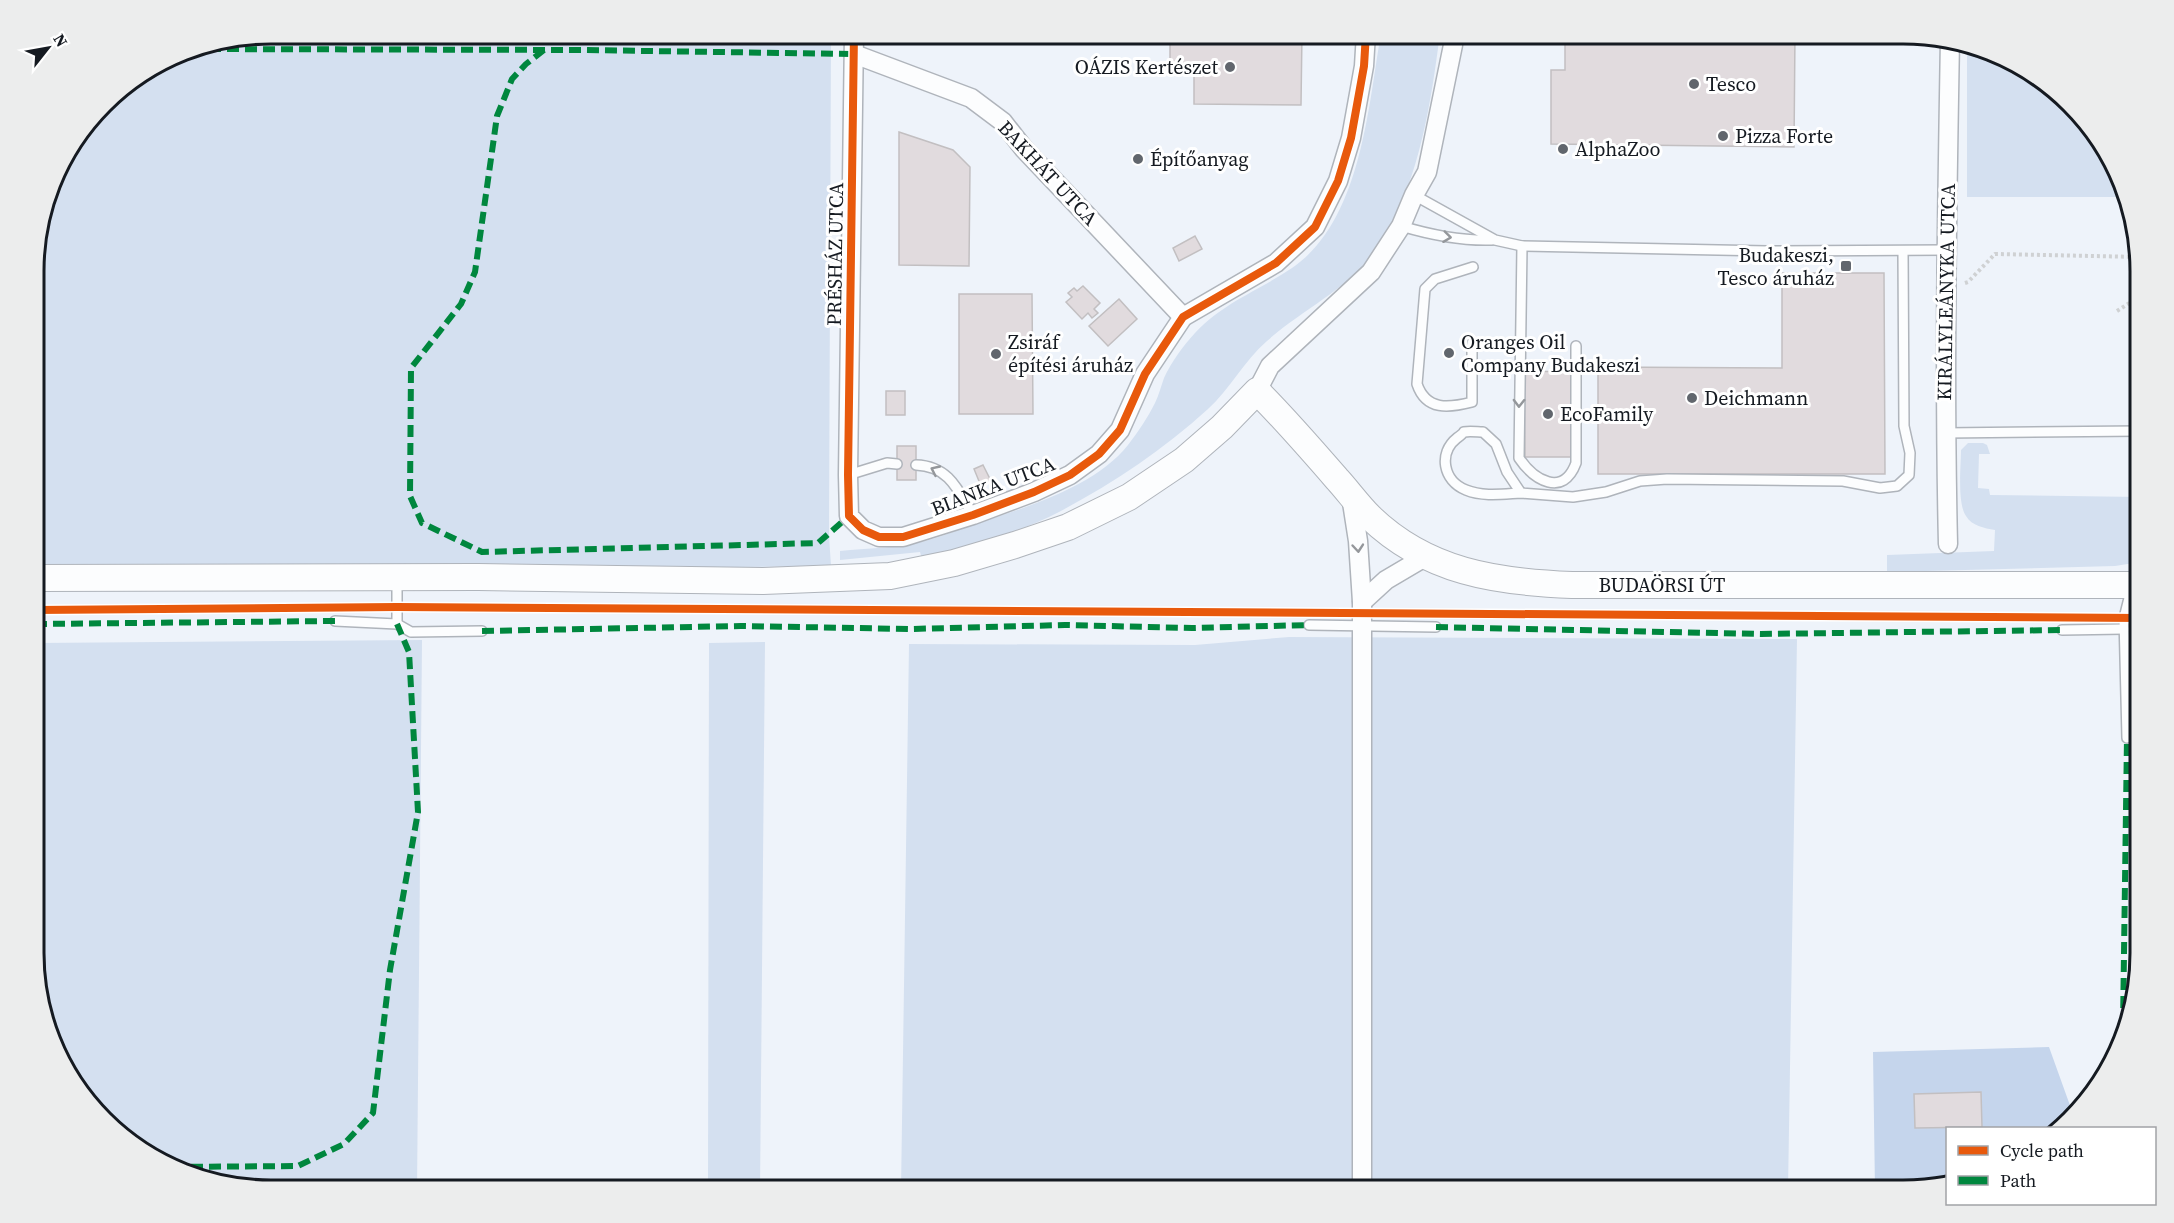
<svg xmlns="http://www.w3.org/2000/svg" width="2174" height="1223" viewBox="0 0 2174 1223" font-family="'Source Serif 4',serif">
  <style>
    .green { fill: #d4e0f0 }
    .forest { fill: #c5d5ec }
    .building { fill: #e1dbde; stroke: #c2bfc1; stroke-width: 1.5 }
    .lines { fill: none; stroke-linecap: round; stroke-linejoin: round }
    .lane-casing { stroke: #afb4bb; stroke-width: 12 }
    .street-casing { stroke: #afb4bb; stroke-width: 21 }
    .secondary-casing { stroke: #afb4bb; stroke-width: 28 }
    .path { stroke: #cfd1d3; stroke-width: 4; stroke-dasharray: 3 3; stroke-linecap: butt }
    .lane { stroke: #fcfdfe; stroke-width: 9 }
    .street { stroke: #fcfdfe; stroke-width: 18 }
    .secondary { stroke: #fcfdfe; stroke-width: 26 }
    .quiet { stroke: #00873e; stroke-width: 6; stroke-dasharray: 12 6; stroke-linecap: butt }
    .cycleway-casing { stroke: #fff; stroke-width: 11 }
    .cycleway { stroke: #e8590c; stroke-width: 8 }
    .oneway { stroke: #94979b }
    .poi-dot { fill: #61666d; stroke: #fff; stroke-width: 2 }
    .labels { text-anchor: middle; stroke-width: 6; stroke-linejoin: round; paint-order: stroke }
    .poi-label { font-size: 20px; fill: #151a21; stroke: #fff; text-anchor: start }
    .street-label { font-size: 20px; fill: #151a21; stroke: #fff }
    .rim { fill: none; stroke: #151a21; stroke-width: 3 }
  </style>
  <rect width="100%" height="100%" fill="#eef3fa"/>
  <g class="green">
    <path d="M271,33H831L829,536L831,566L464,570L35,571V240L58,165L114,92L180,51Z"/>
    <path d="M1381,33H1440C1431,103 1420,175 1385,237C1358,285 1306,306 1267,341C1244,361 1230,389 1208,409C1163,450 1112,484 1059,512C1016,534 968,546 922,559L920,552L840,560V551C867,548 896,548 921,542C939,538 956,530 973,525C1023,508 1094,488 1128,445C1138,432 1148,417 1155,403C1159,395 1161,386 1164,378C1171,362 1184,345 1195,333C1224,302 1258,291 1292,268C1361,221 1368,108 1381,33Z"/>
    <path d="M1967,42L2022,65L2101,139L2129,197H1967Z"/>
    <path d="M1968,443H1983L1987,445L1990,454H1979L1978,488L1989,489L1990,495L2140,497V562L2115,566L1887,572V555L1994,551L1995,530C1984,528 1972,526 1966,516C1957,503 1961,466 1961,450Z"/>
    <path d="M1289,637L1797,639L1788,1190H901L909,644L1195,645Z"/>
    <path d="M422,640L417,1190H270L209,1182L152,1158L73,1084L35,983V643Z"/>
    <path d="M765,642L760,1190H708L709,643Z"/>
  </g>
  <path class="forest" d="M2049,1047L2072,1111L2055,1128H1948L1947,1184L1919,1190H1875L1873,1052Z"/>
  <g class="building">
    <path d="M1170,33H1302L1301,105L1194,104V73H1170Z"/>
    <path d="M1565,33H1795L1794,147L1551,144V70H1565Z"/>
    <path d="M899,132L953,150L970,167L969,266L899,265Z"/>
    <path d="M1195,236L1202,249L1179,261L1173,248Z"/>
    <path d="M1782,273H1884L1885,474H1598V367L1782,368Z"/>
    <path d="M1083,286L1100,303L1094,309L1098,313L1092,318L1088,313L1082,319L1066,302L1072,297L1068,293L1074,288L1077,291Z"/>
    <path d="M959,294H1032L1033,414H959Z"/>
    <path d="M1119,299L1137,319L1108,346L1089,326Z"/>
    <path d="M1524,371L1571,372L1572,457H1525Z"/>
    <rect x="886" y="391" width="19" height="24"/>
    <rect x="897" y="446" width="19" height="34"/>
    <path d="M983,465L991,481L981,486L974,469Z"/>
    <path d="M1981,1092L1982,1127L1915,1128L1914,1094Z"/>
  </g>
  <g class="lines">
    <defs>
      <g id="lane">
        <path d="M1414,195L1495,240L1522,246L1767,251L1946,250"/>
        <path d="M1401,226C1431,235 1461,241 1492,240"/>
        <path d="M1522,246L1519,458C1534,480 1563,498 1576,463V346"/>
        <path d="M1472,343V402C1449,408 1426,411 1417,384L1425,289L1435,279L1473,267"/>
        <path d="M1945,433L2140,431"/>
        <path d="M916,465C949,466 958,490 973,515"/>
        <path d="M848,475L887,463L897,464"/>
        <path d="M1521,493C1503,494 1483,497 1466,490C1443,481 1438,453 1457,438C1457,438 1464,433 1464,432C1469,431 1478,432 1483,432L1496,444L1507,472L1521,493L1573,497L1606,492L1640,481L1667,479L1843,481L1880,488L1897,486L1909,475L1910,453L1904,426L1903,251"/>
        <path d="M397,578V624"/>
        <path d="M335,621L397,624L411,632L482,631"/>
        <path d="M1309,625L1436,627"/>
        <path d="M2062,630L2124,629"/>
        <path d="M2127,738L2124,618L2132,586"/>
      </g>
      <g id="street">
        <path d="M854,33L848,475L849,516L863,530L879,537H903L973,515L1034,492L1070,475L1099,454L1120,430L1145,374L1183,317L1276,263L1315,227L1338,181L1351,138L1364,66L1366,33"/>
        <path d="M854,54L971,98L1003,122L1024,149L1183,317"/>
        <path d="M1257,391L1270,366L1371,272L1401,226L1414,195L1427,172L1453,45L1454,33"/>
        <path d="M1351,496L1358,541L1362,602V1190"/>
        <path d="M1948,544C1944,376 1947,208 1950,39"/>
        <path d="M1362,602L1386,580L1425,557"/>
      </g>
      <path id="secondary" d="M35,578L478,577L763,581L890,576L954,563L1015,545L1068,527L1129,497L1184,460L1222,427L1257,391C1285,419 1311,449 1337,479C1348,491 1358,505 1370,517C1427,572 1496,582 1572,585H2140"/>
    </defs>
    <use href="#lane" class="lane-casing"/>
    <use href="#street" class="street-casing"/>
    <use href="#secondary" class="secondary-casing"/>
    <g class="path">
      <path d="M1965,283L1968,282L1995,254L2140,257"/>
      <path d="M2117,311L2134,300L2135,258"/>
    </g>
    <use href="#lane" class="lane"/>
    <use href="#street" class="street"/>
    <use href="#secondary" class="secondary"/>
    <g class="quiet">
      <path d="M191,49L581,50L854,54"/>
      <path d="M544,50L526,64L512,79L497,116L475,272L461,304L411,368L410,496L422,523L482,552L818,543L849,516"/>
      <path d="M35,624L335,621"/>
      <path d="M1436,627L1761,634L2062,630"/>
      <path d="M482,631L741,626L911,629L1065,625L1192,628L1309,625"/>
      <path d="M2123,1026L2127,738"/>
      <path d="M2100,1081L2111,1064"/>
      <path d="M2053,1128L2073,1109"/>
      <path d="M173,1167L298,1166L344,1144L373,1113L390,970L418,812L409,652L397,624"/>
    </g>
    <defs>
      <g id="cycleway">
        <path d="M854,33L848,475L849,516L863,530L879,537H903L973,515L1034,492L1070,475L1099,454L1120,430L1145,374L1183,317L1276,263L1315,227L1338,181L1351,138L1364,66L1366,33"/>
        <path d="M35,610L397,607L2140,618"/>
      </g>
    </defs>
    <use href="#cycleway" class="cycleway-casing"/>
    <use href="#cycleway" class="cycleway"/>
  </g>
  <defs><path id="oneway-chevron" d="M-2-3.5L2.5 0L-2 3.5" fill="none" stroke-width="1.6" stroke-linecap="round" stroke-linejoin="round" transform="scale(1.5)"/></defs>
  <g class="oneway">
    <use href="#oneway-chevron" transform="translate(1447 237) rotate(7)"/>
    <use href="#oneway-chevron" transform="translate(1519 403) rotate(91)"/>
    <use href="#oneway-chevron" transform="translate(935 470) rotate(-155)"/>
    <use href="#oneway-chevron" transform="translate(1358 548) rotate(85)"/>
  </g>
  <g class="poi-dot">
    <circle cx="1230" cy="67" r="6"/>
    <circle cx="1694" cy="84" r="6"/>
    <circle cx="1723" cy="136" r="6"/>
    <circle cx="1563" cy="149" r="6"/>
    <circle cx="1138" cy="159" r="6"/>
    <rect x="1840" y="260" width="12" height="12" rx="3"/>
    <circle cx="1449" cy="353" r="6"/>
    <circle cx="996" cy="354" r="6"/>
    <circle cx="1692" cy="398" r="6"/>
    <circle cx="1548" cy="414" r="6"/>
  </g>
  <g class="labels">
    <g class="poi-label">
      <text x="1218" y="74" text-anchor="end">OÁZIS Kertészet</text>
      <text x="1706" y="91">Tesco</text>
      <text x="1735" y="143">Pizza Forte</text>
      <text x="1575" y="156">AlphaZoo</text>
      <text x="1150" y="166">Építőanyag</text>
      <text x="1834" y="262" text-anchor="end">Budakeszi,<tspan x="1834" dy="23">Tesco áruház</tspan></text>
      <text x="1008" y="349">Zsiráf<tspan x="1008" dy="23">építési áruház</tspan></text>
      <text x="1461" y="349">Oranges Oil<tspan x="1461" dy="23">Company Budakeszi</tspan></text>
      <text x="1704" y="405">Deichmann</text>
      <text x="1560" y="421">EcoFamily</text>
    </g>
    <g class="street-label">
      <text transform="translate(1048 173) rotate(47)" y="7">BAKHÁT UTCA</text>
      <text transform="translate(835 254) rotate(-89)" y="7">PRÉSHÁZ UTCA</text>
      <text transform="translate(1946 292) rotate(-89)" y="7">KIRÁLYLEÁNYKA UTCA</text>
      <text transform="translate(993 486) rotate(-21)" y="7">BIANKA UTCA</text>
      <text x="1662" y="592">BUDAÖRSI ÚT</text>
    </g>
  </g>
  <path d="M0 0H2174V1223H0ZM271 44H1903A227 227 0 0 1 2130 271V953A227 227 0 0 1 1903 1180H271A227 227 0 0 1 44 953V271A227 227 0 0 1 271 44Z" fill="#eceded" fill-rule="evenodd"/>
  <path class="rim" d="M271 44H1903A227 227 0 0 1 2130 271V953A227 227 0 0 1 1903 1180H271A227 227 0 0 1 44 953V271A227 227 0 0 1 271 44Z"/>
  <rect x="1946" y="1127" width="210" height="78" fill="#ffffff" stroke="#a1a3a6" stroke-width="1.5"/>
  <rect x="1958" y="1146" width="30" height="9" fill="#e8590c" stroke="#a1a3a6" stroke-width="1.5"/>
  <text x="2000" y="1157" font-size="18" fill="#151a21">Cycle path</text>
  <rect x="1958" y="1176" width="30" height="9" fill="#00873e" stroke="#a1a3a6" stroke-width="1.5"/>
  <text x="2000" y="1187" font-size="18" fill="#151a21">Path</text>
  <g transform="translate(48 48) rotate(59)" stroke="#ffffff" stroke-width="4.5" paint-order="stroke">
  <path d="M0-4.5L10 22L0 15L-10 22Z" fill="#151a21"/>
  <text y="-9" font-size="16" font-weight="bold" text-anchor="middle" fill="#151a21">N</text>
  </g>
</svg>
